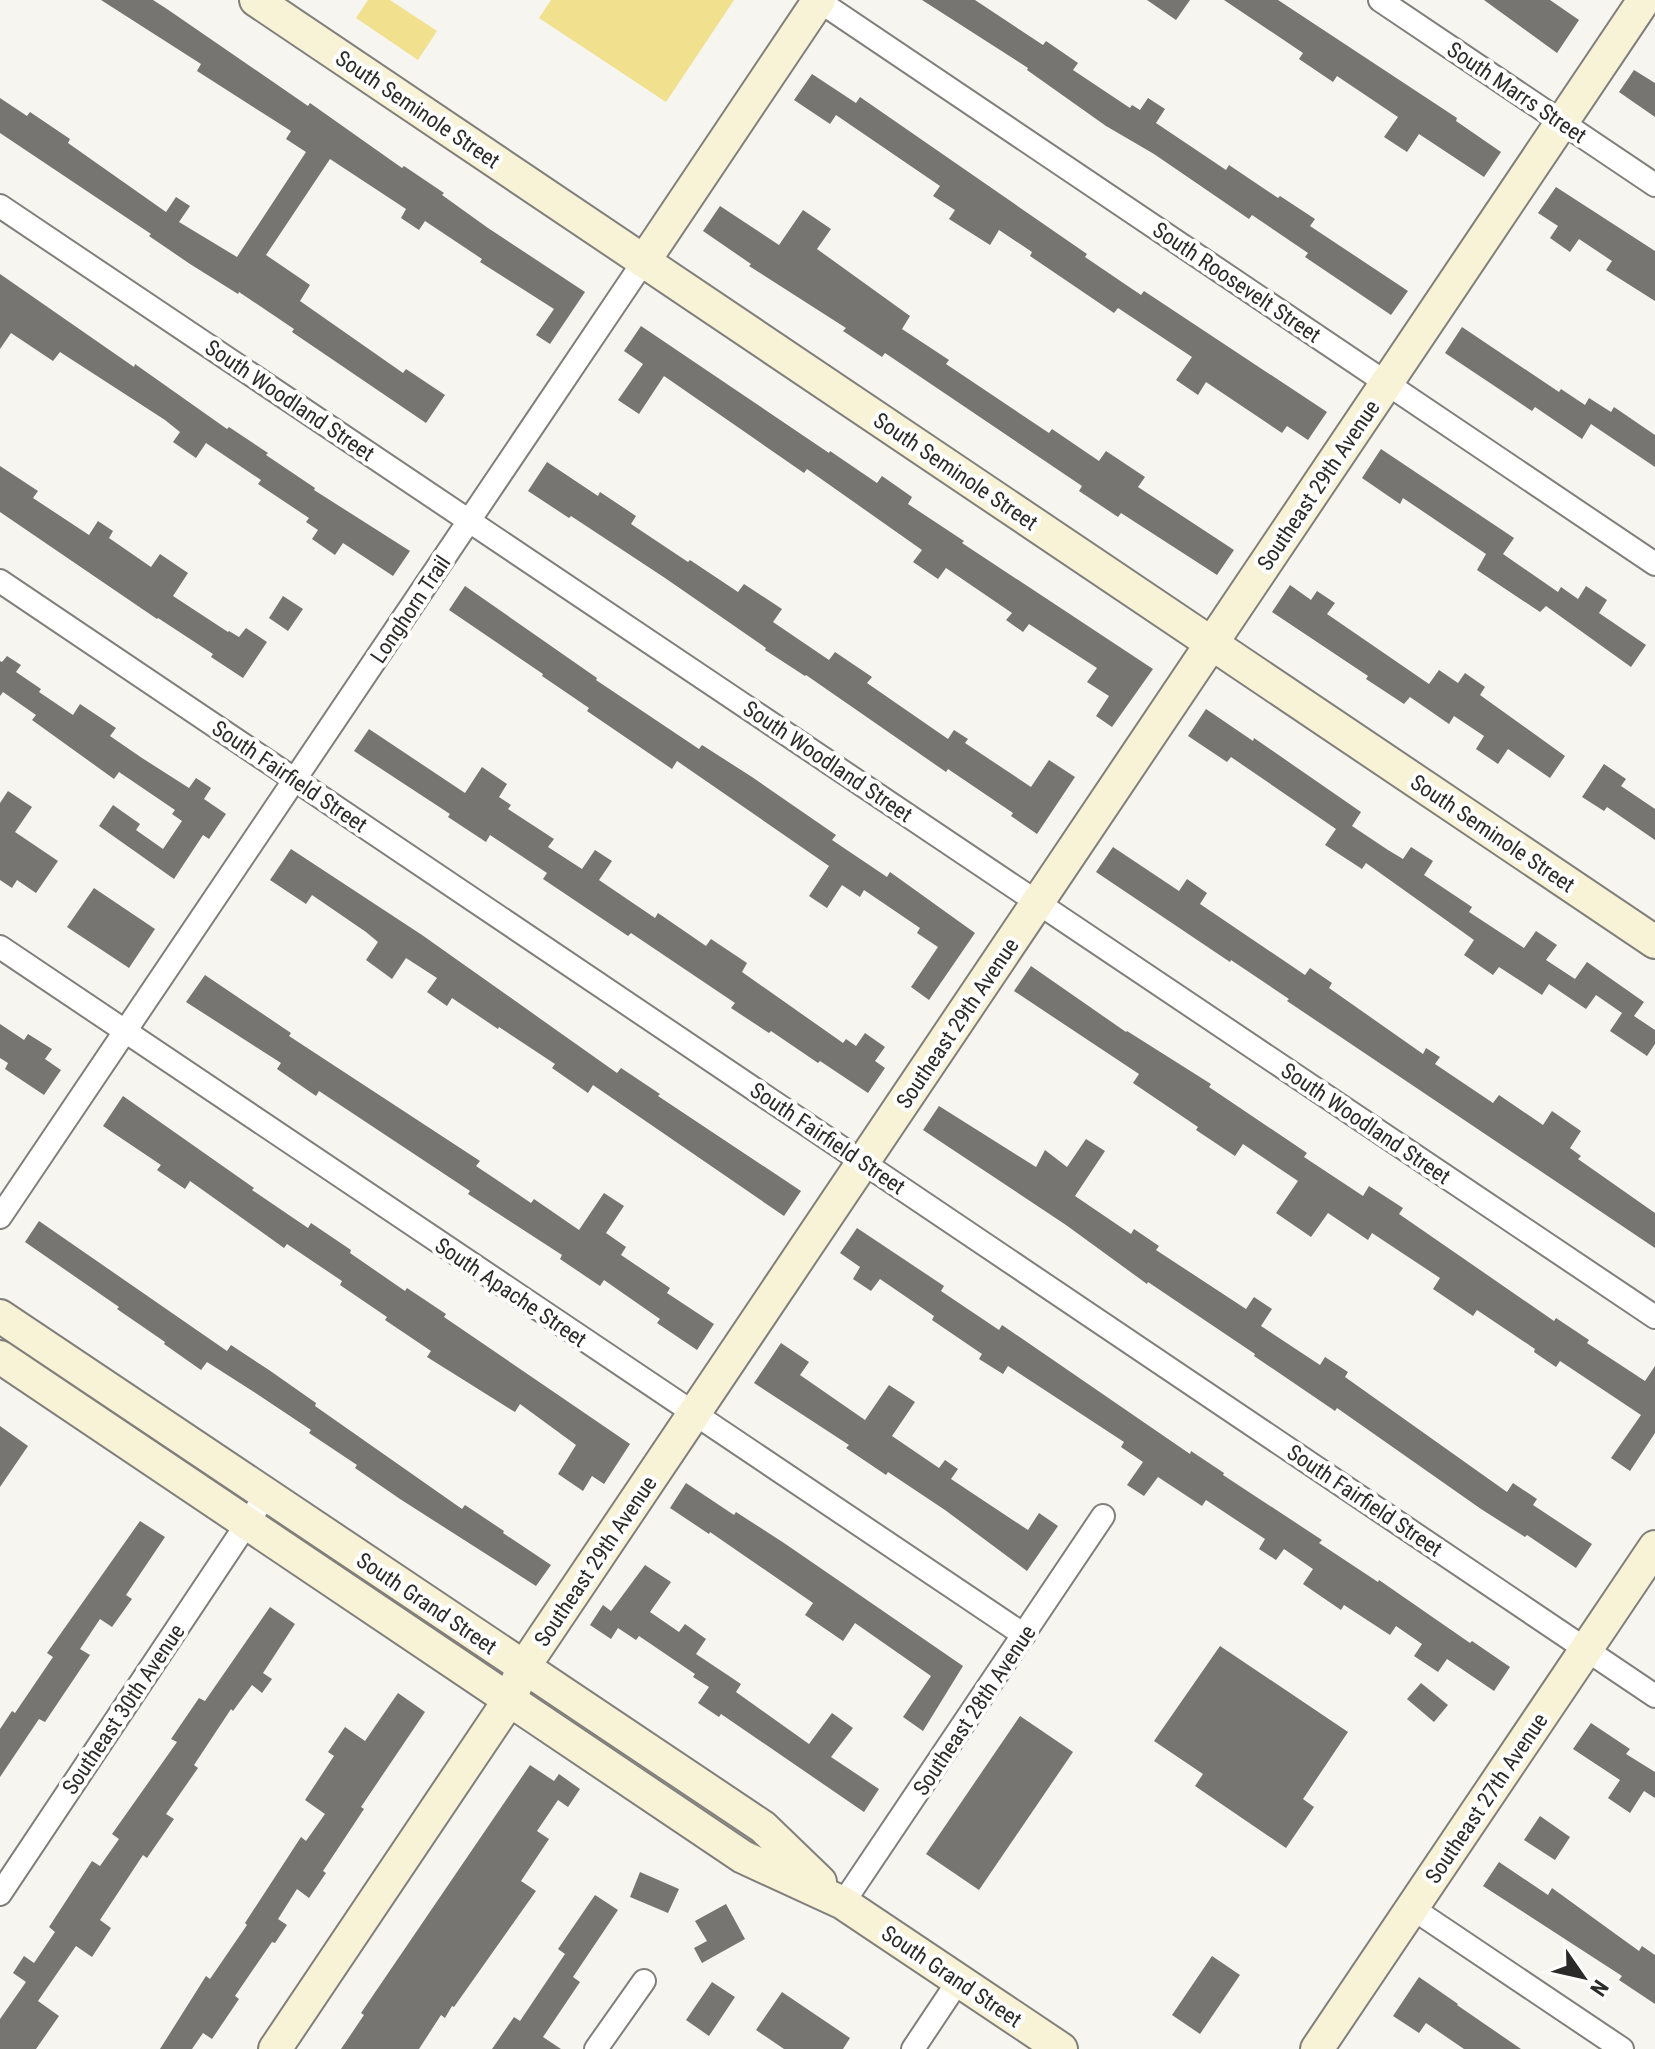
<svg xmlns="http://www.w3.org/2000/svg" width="1655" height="2049" viewBox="0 0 1655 2049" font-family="'Roboto Condensed',sans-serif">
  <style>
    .green { fill: #f1e08e }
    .building { fill: #767571 }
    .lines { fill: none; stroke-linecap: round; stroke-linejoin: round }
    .street-casing { stroke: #807f7b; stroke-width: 26 }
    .secondary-casing { stroke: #807f7b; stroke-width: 36 }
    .street { stroke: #fff; stroke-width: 22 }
    .secondary { stroke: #f8f2d7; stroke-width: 32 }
    .labels { text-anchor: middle; stroke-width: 8; stroke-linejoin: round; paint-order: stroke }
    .street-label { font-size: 22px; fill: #2b2b29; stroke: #fff }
  </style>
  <rect width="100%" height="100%" fill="#f6f5f0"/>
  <g class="green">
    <path d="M368,0H390L437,31L418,60L356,18Z"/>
    <path d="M551,0H734L666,102L539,18Z"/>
  </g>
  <g class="building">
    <path d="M101,0H153L167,9L308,106L310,103L402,168L404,166L444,193L442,195L488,228L585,292L550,344L536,335L554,309L480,262L482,259L425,221L419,230L401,218L406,209L330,159L266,255L310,285L300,301L403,373L406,369L445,395L426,423L292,332L294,329L239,292L238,294L190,264L149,236L151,234L0,133V98L27,116L30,112L70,139L68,143L166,212L176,197L190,206L179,222L237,257L306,152L286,139L291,131L197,71L201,64Z"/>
    <path d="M922,0H975L1043,45L1046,41L1078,63L1073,70L1130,108L1132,105L1140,110L1148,98L1165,109L1156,123L1226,170L1229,165L1278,198L1280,196L1315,219L1310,226L1408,291L1391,315L1305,257L1308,253L1252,215L1249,219L1154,154L1106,126L1027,70L1028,68Z"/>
    <path d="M1147,0H1190L1176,20Z"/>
    <path d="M1224,0H1278L1457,118L1456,121L1501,152L1484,177L1419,134L1407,152L1384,137L1398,117L1337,76L1333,82L1299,59L1303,53Z"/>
    <path d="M1484,0H1550L1579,20L1557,53Z"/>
    <path d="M1634,70L1655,83V117L1619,92Z"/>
    <path d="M812,74L856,103L860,97L1087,254L1085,257L1141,295L1144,291L1327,412L1308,440L1287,426L1282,433L1206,382L1198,395L1176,380L1192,357L1118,308L1114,313L1030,256L1032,252L999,230L990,245L949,219L955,210L933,196L940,186L836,115L830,124L794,100Z"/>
    <path d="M1556,187L1655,251V301L1606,270L1612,261L1579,239L1570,252L1550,238L1558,226L1538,213Z"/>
    <path d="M720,206L779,245L803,210L831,229L817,249L910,316L902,329L949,360L946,364L1049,433L1052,429L1099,461L1106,451L1145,477L1138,487L1234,550L1217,575L1121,513L1118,517L1079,491L1082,486L885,353L882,357L843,331L846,328L749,266L751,264L703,231Z"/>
    <path d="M0,274L134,367L135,364L227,429L229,427L268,453L266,455L315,488L314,490L410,551L393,576L343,543L335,555L312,539L318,530L306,522L309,518L258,484L261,480L206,443L196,458L173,442L180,432L165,420L60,352L53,361L11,333L0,349Z"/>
    <path d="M641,326L829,453L830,451L877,483L882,476L912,497L908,504L964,541L962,543L1153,669L1112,727L1096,716L1109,696L1087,682L1097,668L1029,624L1023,632L1006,620L1012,613L946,568L938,579L913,562L922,550L807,469L804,473L664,376L639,414L618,400L643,364L624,351Z"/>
    <path d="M1462,327L1559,392L1561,389L1585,405L1589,398L1611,412L1614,407L1655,435V467L1591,424L1582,439L1535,407L1532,411L1445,353Z"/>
    <path d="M1381,449L1514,538L1503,554L1558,592L1561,587L1578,599L1586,586L1607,600L1599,613L1646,645L1631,667L1546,606L1540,612L1477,570L1486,554L1403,498L1400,504L1362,478Z"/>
    <path d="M547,462L598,496L600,492L636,516L631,524L688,562L690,560L738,592L744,584L782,609L773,622L829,660L835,652L872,677L867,683L948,739L954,730L968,739L965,743L1031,787L1049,760L1075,777L1037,834L1011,816L1013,813L948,769L946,772L806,675L805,676L765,650L766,648L665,578L571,516L569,518L528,491Z"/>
    <path d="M0,466L38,491L33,498L89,535L98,521L113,531L109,538L151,567L160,554L188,573L173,596L228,632L229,631L239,637L246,628L267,642L243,678L211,657L213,654L158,618L157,619L0,512Z"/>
    <path d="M1290,585L1311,600L1317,591L1335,603L1327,614L1429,684L1439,670L1458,683L1465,673L1485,687L1480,695L1565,756L1550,778L1508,749L1498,764L1476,749L1484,736L1454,716L1449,724L1410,697L1404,704L1366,679L1368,676L1272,612Z"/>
    <path d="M465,586L597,678L596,680L699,749L702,745L752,777L836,835L832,840L887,877L890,872L975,933L929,1000L911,987L938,947L917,933L920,928L864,890L860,897L842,885L827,908L809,896L829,866L677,761L672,769L587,711L589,708L542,676L543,674L449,610Z"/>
    <path d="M283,596L303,609L288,631L269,618Z"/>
    <path d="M7,656L21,665L16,672L41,689L39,692L73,715L80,704L116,728L110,736L142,758L189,788L196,778L211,788L204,799L226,814L209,839L203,835L174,879L99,826L113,805L140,824L136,830L163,849L182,821L172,814L175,810L119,772L114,779L32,720L36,715L3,692L0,696V661L2,662Z"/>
    <path d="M1206,709L1253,741L1254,738L1361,812L1352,826L1388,850L1403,859L1411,847L1433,861L1424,875L1472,907L1469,912L1524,948L1536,931L1557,945L1546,960L1575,979L1587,962L1644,1002L1634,1016L1655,1030V1044L1647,1056L1610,1031L1622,1013L1596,995L1586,1009L1549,984L1542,995L1499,967L1493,975L1464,955L1474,940L1366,863L1362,869L1325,845L1336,829L1231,757L1227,762L1188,736Z"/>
    <path d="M369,729L465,793L482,767L507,784L499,797L511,805L508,809L554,839L548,847L582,869L595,850L612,861L599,880L655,918L658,913L706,946L711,939L747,963L742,972L843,1043L846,1039L856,1046L865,1033L885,1047L875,1061L885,1068L868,1093L820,1061L818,1063L771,1031L769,1033L731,1008L735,1003L631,933L628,936L543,879L547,873L490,835L486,842L448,817L450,814L354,751Z"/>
    <path d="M1604,764L1626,779L1621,786L1655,809V840L1607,807L1604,811L1582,797Z"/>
    <path d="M8,791L32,807L15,832L58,861L36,893L17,880L12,888L0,880V803Z"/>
    <path d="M1113,847L1179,891L1187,879L1207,893L1200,904L1305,975L1310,968L1332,983L1329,988L1423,1054L1426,1048L1440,1057L1435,1064L1493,1103L1499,1095L1543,1125L1552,1111L1581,1131L1570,1148L1581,1156L1578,1159L1655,1213V1248L1287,1001L1289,999L1231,960L1230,962L1096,872Z"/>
    <path d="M291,849L422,935L617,1073L621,1068L660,1094L658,1096L801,1191L784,1216L593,1085L588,1093L552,1068L555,1064L499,1027L498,1029L452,998L447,1006L427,992L437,978L406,958L392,979L366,960L378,942L366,932L312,895L306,904L270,880Z"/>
    <path d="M94,888L155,929L129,968L67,927Z"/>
    <path d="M1031,966L1126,1032L1127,1031L1211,1084L1209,1087L1307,1153L1304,1157L1363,1196L1369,1186L1403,1208L1399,1214L1554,1321L1556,1318L1589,1340L1587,1343L1645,1381L1655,1366V1433L1630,1471L1611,1458L1641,1415L1560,1361L1556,1367L1534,1352L1535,1349L1477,1310L1473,1316L1433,1289L1440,1278L1372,1233L1368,1240L1328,1213L1311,1237L1276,1213L1298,1181L1243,1144L1235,1156L1196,1130L1198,1127L1133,1083L1139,1074L1014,991Z"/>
    <path d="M205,975L291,1033L289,1036L480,1161L476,1166L531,1203L534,1199L579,1230L604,1193L624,1206L606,1233L626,1247L621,1255L670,1288L667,1293L714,1324L697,1350L657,1323L660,1319L604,1280L600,1286L560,1259L562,1255L468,1194L470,1191L319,1091L316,1096L277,1069L281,1063L186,1002Z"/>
    <path d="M0,1024L24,1040L28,1034L52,1049L45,1059L61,1070L44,1095L5,1069L8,1063L0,1058Z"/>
    <path d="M123,1096L254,1188L252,1190L308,1228L311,1223L351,1250L350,1253L405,1291L407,1288L446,1314L444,1317L630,1444L604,1484L592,1476L583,1491L558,1474L576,1445L520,1404L515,1412L427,1357L431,1351L385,1320L387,1317L340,1285L342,1281L287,1244L284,1248L190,1181L185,1189L157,1170L161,1165L103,1126Z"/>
    <path d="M939,1106L1036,1167L1045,1150L1067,1167L1086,1139L1105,1151L1075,1196L1131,1234L1134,1229L1159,1246L1156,1250L1246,1309L1254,1297L1272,1309L1261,1326L1320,1365L1325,1357L1348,1372L1345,1377L1507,1492L1513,1483L1537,1499L1533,1505L1592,1544L1576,1568L1527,1535L1525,1537L1481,1509L1337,1408L1335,1411L1254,1356L1255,1354L1148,1282L1147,1284L1066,1225L923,1130Z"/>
    <path d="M39,1221L227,1351L231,1345L269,1370L316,1403L315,1406L462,1509L465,1505L504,1531L503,1533L551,1565L536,1586L400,1499L355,1468L357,1465L309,1433L311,1430L254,1392L207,1362L201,1370L164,1344L165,1342L117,1309L119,1307L25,1242Z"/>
    <path d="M857,1228L944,1286L941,1291L999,1330L1002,1325L1190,1454L1191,1451L1224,1473L1223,1475L1322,1540L1319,1543L1378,1582L1379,1580L1470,1643L1472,1641L1510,1667L1494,1691L1447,1659L1438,1672L1414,1656L1422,1644L1396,1626L1390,1635L1344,1605L1341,1610L1303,1584L1313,1569L1284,1549L1276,1560L1259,1549L1265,1539L1206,1500L1202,1506L1158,1477L1144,1496L1127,1485L1143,1462L1121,1447L1124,1442L1008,1366L1003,1374L979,1359L982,1354L932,1320L934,1316L880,1279L871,1291L853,1279L860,1267L840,1253Z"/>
    <path d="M781,1343L809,1362L800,1375L865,1420L889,1385L915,1402L892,1436L939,1468L945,1460L958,1469L951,1479L1028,1530L1039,1513L1058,1526L1027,1571L945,1510L888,1472L886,1475L846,1448L849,1445L754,1383Z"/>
    <path d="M0,1426L28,1446L0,1487Z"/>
    <path d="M686,1483L734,1515L736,1512L784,1543L963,1666L923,1731L903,1717L931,1676L855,1623L843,1641L805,1615L813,1603L710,1532L709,1534L670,1508Z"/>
    <path d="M140,1521L165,1537L126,1595L132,1599L112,1627L100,1619L80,1649L90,1655L45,1722L39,1719L0,1777V1729L12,1711L15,1713L53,1657L47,1653Z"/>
    <path d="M645,1565L671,1582L650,1612L679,1632L685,1624L706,1639L696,1654L741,1684L736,1692L809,1744L832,1713L853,1728L831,1757L879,1789L864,1812L721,1714L719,1717L698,1703L709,1687L693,1677L695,1674L639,1636L636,1640L618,1628L611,1639L590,1625L603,1605L611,1611Z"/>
    <path d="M270,1607L295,1624L263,1673L272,1679L262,1693L252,1685L233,1711L231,1709L194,1765L198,1768L166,1814L174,1819L147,1858L143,1855L100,1920L111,1928L92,1957L76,1946L38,2001L59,2016L36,2049H0V2019L26,1982L13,1973L24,1956L34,1963L55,1932L49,1927L92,1861L100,1866L119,1839L112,1834L177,1742L171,1739L199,1698L205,1701Z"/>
    <path d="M1220,1646L1348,1732L1303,1799L1314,1807L1286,1848L1195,1786L1203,1774L1154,1741Z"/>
    <path d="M1421,1683L1448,1705L1434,1722L1407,1699Z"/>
    <path d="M398,1693L425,1712L361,1807L364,1809L323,1871L326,1873L309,1898L297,1889L278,1919L287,1925L275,1943L272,1942L235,1996L239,1999L212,2039L203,2033L192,2049H160L206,1976L210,1979L247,1925L245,1923L301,1837L306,1841L325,1814L305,1800L334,1756L328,1752L345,1727L365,1741Z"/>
    <path d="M1020,1716L1073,1752L979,1890L926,1854Z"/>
    <path d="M1591,1723L1630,1749L1626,1754L1655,1772V1798L1644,1791L1630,1813L1608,1798L1620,1780L1573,1749Z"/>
    <path d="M530,1765L554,1781L559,1774L580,1789L568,1807L558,1800L537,1831L549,1839L521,1881L536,1891L454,2007L452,2006L445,2018L441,2015L419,2049H341L364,2015L361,2013Z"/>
    <path d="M1540,1816L1570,1837L1555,1860L1524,1840Z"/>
    <path d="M1499,1862L1548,1895L1552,1888L1639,1951L1642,1946L1655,1955V2004L1619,1980L1622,1976L1483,1886Z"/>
    <path d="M640,1872L679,1889L668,1913L630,1897Z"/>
    <path d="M595,1895L618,1910L573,1977L580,1982L543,2037L561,2049H492L514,2017L520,2021L565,1954L558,1949Z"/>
    <path d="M726,1904L745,1939L702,1963L694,1948L707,1941L695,1921Z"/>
    <path d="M1212,1956L1240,1975L1200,2034L1172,2015Z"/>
    <path d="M1419,1977L1458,2004L1457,2005L1521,2049H1464L1426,2023L1419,2033L1393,2016Z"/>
    <path d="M712,1982L735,1997L709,2036L686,2020Z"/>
    <path d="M782,1992L850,2038L843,2049H784L756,2030Z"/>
  </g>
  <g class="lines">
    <defs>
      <g id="street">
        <path d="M1380,0L1655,185"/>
        <path d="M819,1L1655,564"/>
        <path d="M0,206L1655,1317"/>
        <path d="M0,581L1655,1696"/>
        <path d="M0,947L1024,1635"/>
        <path d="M0,1217L644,261"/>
        <path d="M0,1894L266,1495"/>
        <path d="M843,1903L1103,1516"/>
        <path d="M1412,1908L1622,2049"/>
        <path d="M596,2049L644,1981"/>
        <path d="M913,2049L959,1980"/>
      </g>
      <g id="secondary">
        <path d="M256,0L1655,942"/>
        <path d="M644,261L819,0"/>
        <path d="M0,1316L763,1827L820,1882"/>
        <path d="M0,1357L743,1857L843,1903L1061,2049"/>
        <path d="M275,2049L510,1699L523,1668L1644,0"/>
        <path d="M1317,2049L1655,1547"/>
      </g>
    </defs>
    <use href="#street" class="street-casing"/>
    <use href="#secondary" class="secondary-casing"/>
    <use href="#street" class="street"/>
    <use href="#secondary" class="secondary"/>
  </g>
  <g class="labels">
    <g class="street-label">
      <text transform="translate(1517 92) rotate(34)" y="8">South Marrs Street</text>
      <text transform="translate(418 109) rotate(34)" y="8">South Seminole Street</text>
      <text transform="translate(1237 282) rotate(34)" y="8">South Roosevelt Street</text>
      <text transform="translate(290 400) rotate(34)" y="8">South Woodland Street</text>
      <text transform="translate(956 471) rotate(34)" y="8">South Seminole Street</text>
      <text transform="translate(1318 485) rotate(-56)" y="8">Southeast 29th Avenue</text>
      <text transform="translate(410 609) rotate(-56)" y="8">Longhorn Trail</text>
      <text transform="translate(828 761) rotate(34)" y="8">South Woodland Street</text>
      <text transform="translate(290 776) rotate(34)" y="8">South Fairfield Street</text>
      <text transform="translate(1493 833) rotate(34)" y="8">South Seminole Street</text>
      <text transform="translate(957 1023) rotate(-56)" y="8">Southeast 29th Avenue</text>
      <text transform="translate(1366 1123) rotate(34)" y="8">South Woodland Street</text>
      <text transform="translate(828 1138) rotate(34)" y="8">South Fairfield Street</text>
      <text transform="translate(511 1292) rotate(34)" y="8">South Apache Street</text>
      <text transform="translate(1365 1500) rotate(34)" y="8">South Fairfield Street</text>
      <text transform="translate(595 1561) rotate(-56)" y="8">Southeast 29th Avenue</text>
      <text transform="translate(427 1603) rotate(34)" y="8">South Grand Street</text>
      <text transform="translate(123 1709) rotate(-56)" y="8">Southeast 30th Avenue</text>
      <text transform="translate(974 1710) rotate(-56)" y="8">Southeast 28th Avenue</text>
      <text transform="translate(1486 1798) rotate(-56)" y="8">Southeast 27th Avenue</text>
      <text transform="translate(952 1976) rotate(34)" y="8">South Grand Street</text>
    </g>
  </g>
  <g transform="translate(1583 1977) rotate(124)" stroke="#ffffff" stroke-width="6" paint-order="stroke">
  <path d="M0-6L14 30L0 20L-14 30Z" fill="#2b2b29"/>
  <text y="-12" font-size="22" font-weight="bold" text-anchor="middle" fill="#2b2b29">N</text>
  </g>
</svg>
